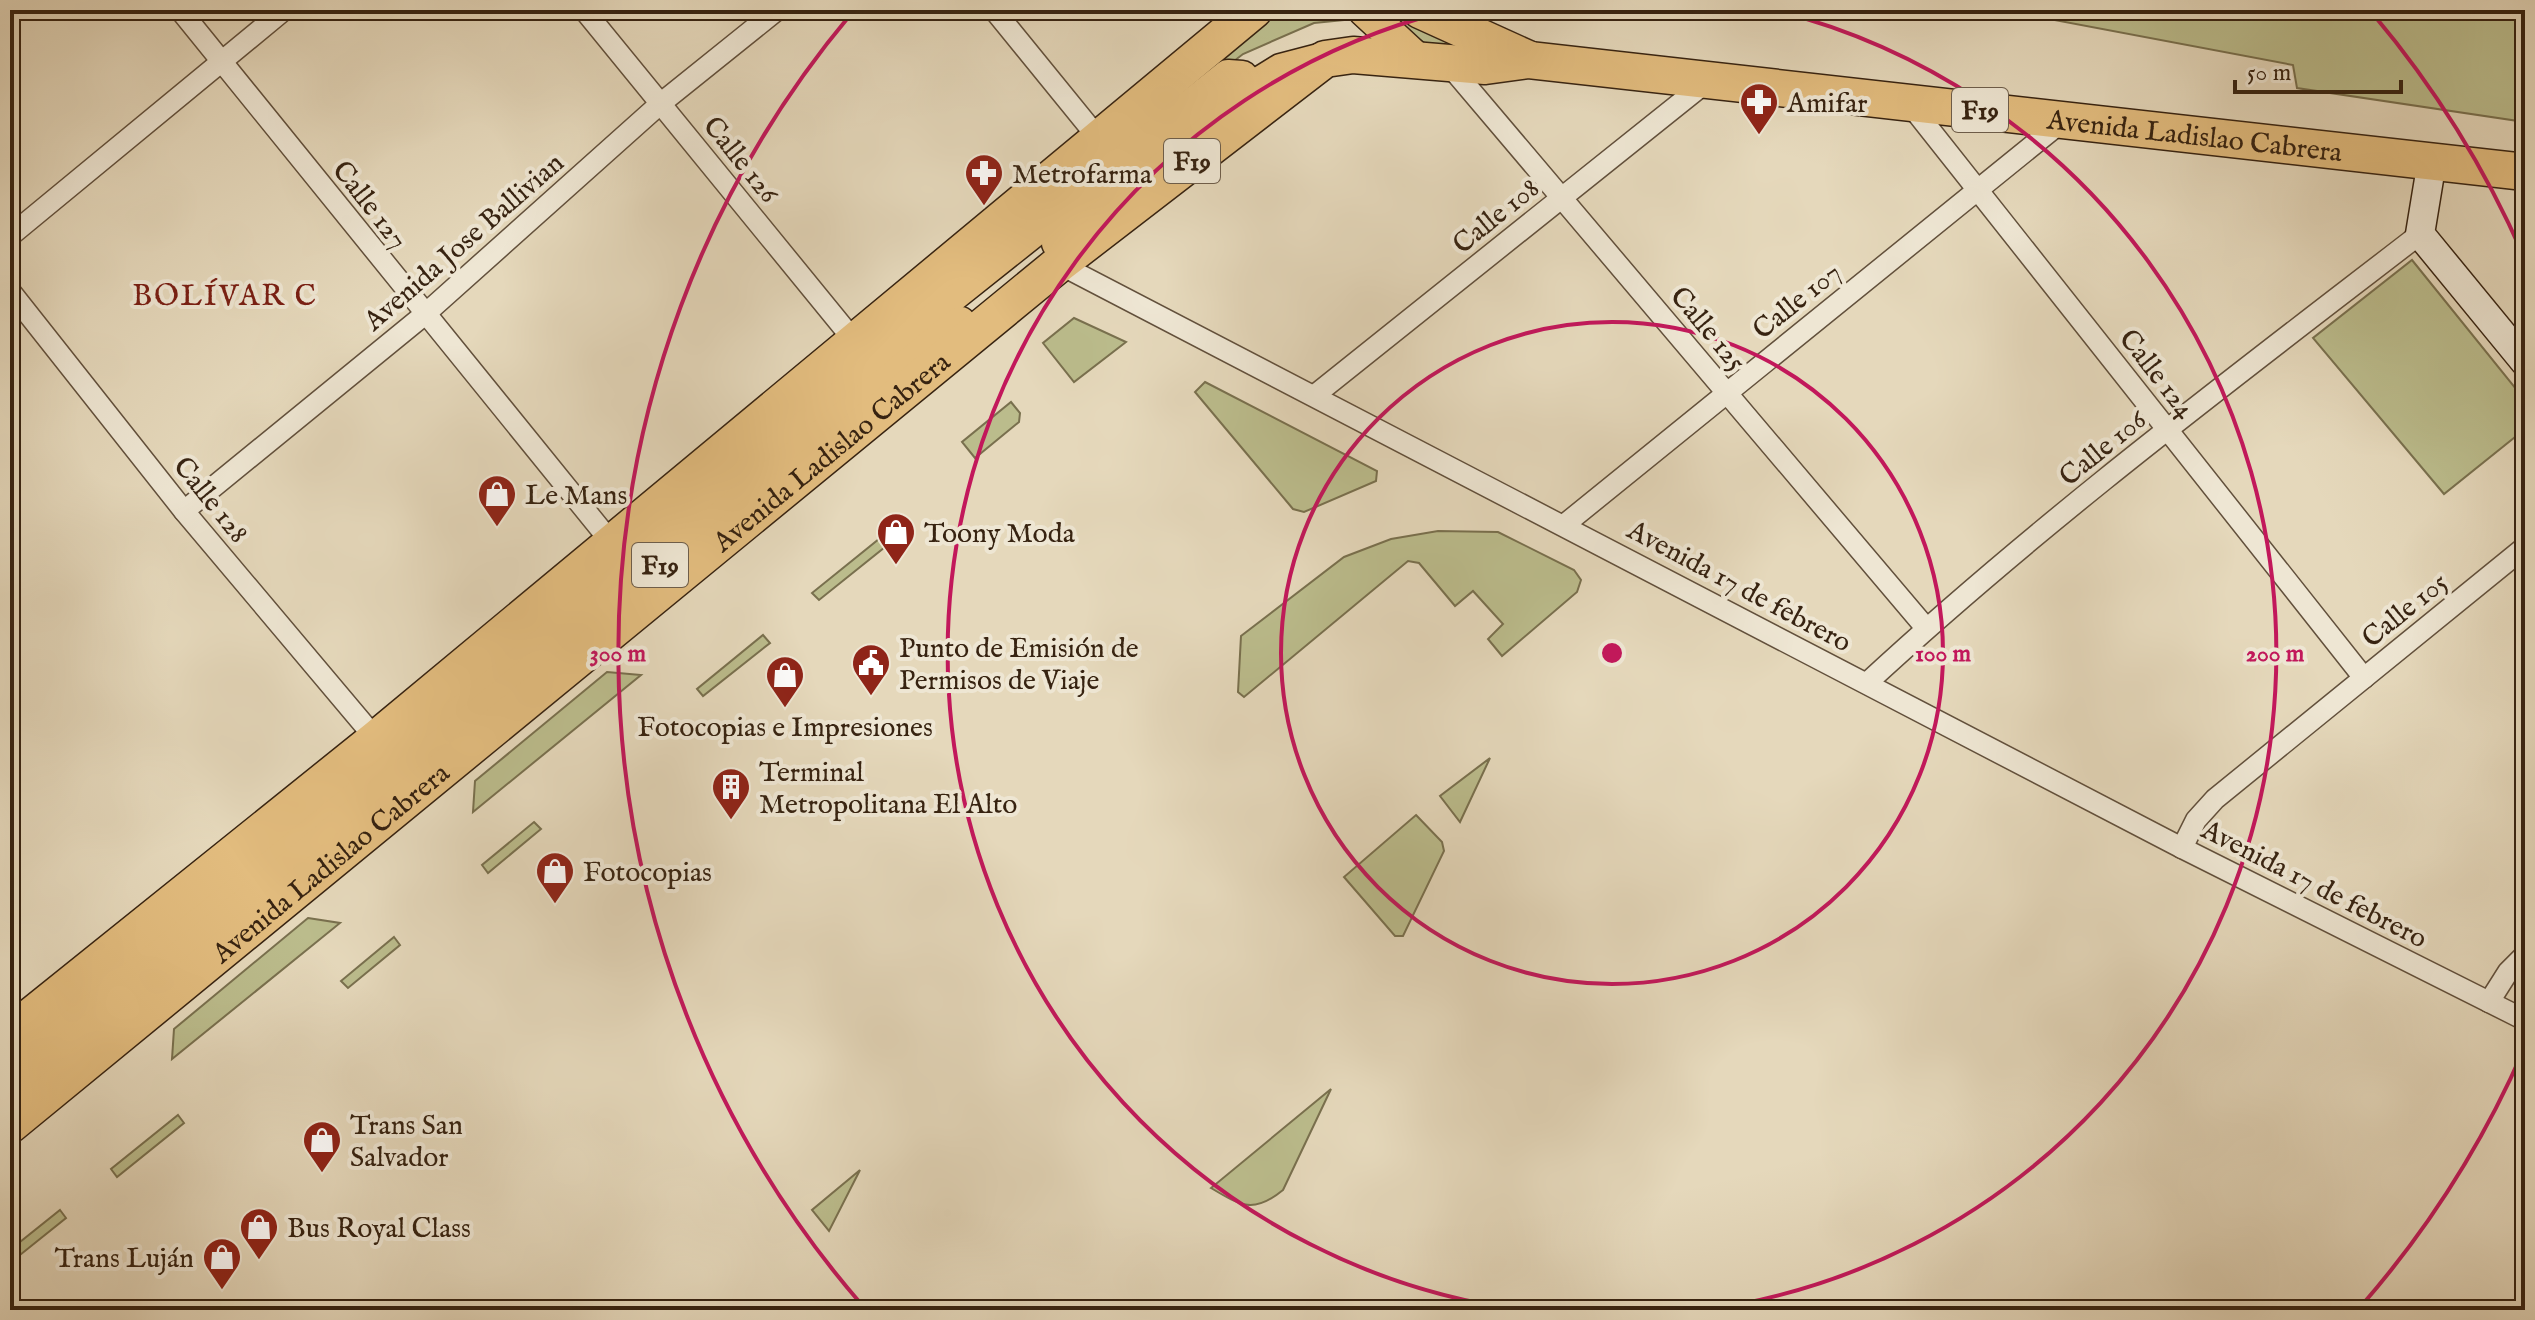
<svg xmlns="http://www.w3.org/2000/svg" width="2535" height="1320" viewBox="0 0 2535 1320" font-family="'IM FELL English',serif">
  <style>
    .green { fill: #bbbc8c; stroke: #79704e; stroke-width: 2 }
    .lines { fill: none; stroke-linecap: round; stroke-linejoin: round }
    .street-casing { stroke: #62503c; stroke-width: 23 }
    .secondary-casing { stroke: #372311; stroke-width: 31 }
    .primary-casing { stroke: #372311; stroke-width: 35 }
    .highway-casing { stroke: #372311; stroke-width: 39 }
    .street { stroke: #eee6d3; stroke-width: 20 }
    .secondary { stroke: #eee6d3; stroke-width: 28 }
    .primary { stroke: #e2bc7e; stroke-width: 32 }
    .highway { stroke: #e2bc7e; stroke-width: 36 }
    .ring { fill: none; stroke: #c2185b; stroke-width: 4 }
    .labels { text-anchor: middle; stroke-width: 8; stroke-linejoin: round; paint-order: stroke }
    .shield { fill: #eee6d3; stroke: #6e5e4b; stroke-width: 2 }
    .shield-label { font-size: 26px; font-weight: bold; fill: #372311 }
    .poi-label { font-size: 28px; fill: #372311; stroke: #eee6d3; text-anchor: start }
    .street-label { font-size: 28px; fill: #372311; stroke: #eee6d3 }
    .neighbourhood-label { font-size: 30px; letter-spacing: 2px; fill: #7a1f14; stroke: #eee6d3 }
    .centre { fill: #c2185b; stroke: #eee6d3; stroke-width: 4 }
    .ring-label { font-size: 24px; text-anchor: middle; font-weight: bold; fill: #c2185b; stroke: #eee6d3; stroke-width: 8; stroke-linejoin: round; paint-order: stroke }
  </style>
  <rect width="100%" height="100%" fill="#e5d8bb"/>
  <filter id="stains"><feTurbulence type="fractalNoise" baseFrequency=".0025" numOctaves="4"/><feColorMatrix values="0 0 0 0 .2 0 0 0 0 .09 0 0 0 0 .02 0 0 0 .5 -.17"/></filter>
  <radialGradient id="worn" r=".72"><stop offset=".6" stop-color="#630" stop-opacity="0"/><stop offset="1" stop-color="#630" stop-opacity=".3"/></radialGradient>
  <g class="green">
    <path d="M1278,10H1349L1355,19L1314,23L1243,54L965,270Z"/>
    <path d="M1379,10H1392L1420,27L1468,47L1426,44Z"/>
    <path d="M2001,10H2525V122L2297,88L2293,65Z"/>
    <path d="M2412,260L2525,400V429L2444,494L2313,338Z"/>
    <path d="M1074,318L1126,342L1074,382L1043,343Z"/>
    <path d="M1205,382L1377,471L1376,481L1304,512L1293,509L1195,392Z"/>
    <path d="M1011,402L1020,413L1019,422L975,458L962,442Z"/>
    <path d="M1438,531L1498,532L1574,570L1581,580L1577,592L1502,656L1488,639L1503,624L1473,591L1455,606L1419,563L1408,561L1244,697L1238,692L1241,636L1344,557L1391,539Z"/>
    <path d="M879,539L885,547L819,600L812,593Z"/>
    <path d="M763,635L770,643L703,696L697,689Z"/>
    <path d="M607,672L641,675L473,812L475,781Z"/>
    <path d="M1490,758L1460,822L1440,796Z"/>
    <path d="M1416,815L1442,842L1444,851L1403,936H1395L1344,877Z"/>
    <path d="M534,822L541,829L488,873L482,865Z"/>
    <path d="M308,918L340,923L172,1059L174,1029Z"/>
    <path d="M394,937L400,945L348,988L341,981Z"/>
    <path d="M1331,1089L1283,1190C1254,1214 1241,1206 1211,1188Z"/>
    <path d="M178,1115L184,1123L117,1177L111,1169Z"/>
    <path d="M860,1170L829,1231L812,1210Z"/>
    <path d="M60,1210L66,1218L10,1263V1250Z"/>
  </g>
  <g class="lines">
    <defs>
      <g id="street">
        <path d="M180,10L611,542"/>
        <path d="M584,10L856,343"/>
        <path d="M994,10L1099,139"/>
        <path d="M1449,65L1926,628"/>
        <path d="M1908,102L2364,678"/>
        <path d="M10,236L284,10"/>
        <path d="M1059,264L2182,848L2525,1020"/>
        <path d="M10,291L184,511L376,739"/>
        <path d="M1315,395L1709,80"/>
        <path d="M184,511L424,315L660,104L777,10"/>
        <path d="M1564,525L2064,120"/>
        <path d="M1867,683C2041,522 2232,379 2420,234"/>
        <path d="M2182,848L2196,820L2215,799L2525,547"/>
        <path d="M2489,1002L2508,972L2525,955"/>
      </g>
      <path id="secondary" d="M2432,161L2420,234L2525,362"/>
      <g id="primary">
        <path d="M1364,10L1419,61"/>
        <path d="M1058,243L1247,91L1281,70L1323,59"/>
        <path d="M10,1064L939,306L1228,76L1242,77L1247,91"/>
        <path d="M10,1096L960,323"/>
      </g>
      <g id="highway">
        <path d="M1420,10L1528,59"/>
        <path d="M10,1033L376,739L1254,10"/>
        <path id="s1" d="M10,1125L1059,264L1325,59L1353,55L1485,66L1529,60L2525,172"/>
      </g>
    </defs>
    <use href="#street" class="street-casing"/>
    <use href="#secondary" class="secondary-casing"/>
    <use href="#primary" class="primary-casing"/>
    <use href="#highway" class="highway-casing"/>
    <use href="#street" class="street"/>
    <use href="#secondary" class="secondary"/>
    <use href="#primary" class="primary"/>
    <use href="#highway" class="highway"/>
  </g>
  <g class="ring">
    <circle cx="1612" cy="653" r="331"/>
    <path d="M1520 1310A663 663 0 0 1 1446 11M1778 11A663 663 0 0 1 1704 1310"/>
    <path d="M2524 1049A994 994 0 0 1 2362 1305M862 1305A994 994 0 0 1 851 14M2373 14A994 994 0 0 1 2524 257"/>
  </g>
  <defs>
    <symbol id="pharmacy-pin" viewBox="-11 -11 22 30"><path d="M0 17L-7.5 6A9.5 9.5 0 1 1 7.5 6Z" fill="#8f2418" stroke="#eee6d3"/><path d="M-2-6h4v4h4v4h-4v4h-4v-4h-4v-4h4Z" fill="#fff"/></symbol>
    <symbol id="shop-pin" viewBox="-11 -11 22 30"><path d="M0 17L-7.5 6A9.5 9.5 0 1 1 7.5 6Z" fill="#8f2418" stroke="#eee6d3"/><path d="M-5-2.5h2.3a2.7 3.5 0 0 1 5.4 0H5L5.5 6h-11ZM-1.5-2.5h3a1.5 2.3 0 0 0-3 0Z" fill="#fff"/></symbol>
    <symbol id="civic-pin" viewBox="-11 -11 22 30"><path d="M0 17L-7.5 6A9.5 9.5 0 1 1 7.5 6Z" fill="#8f2418" stroke="#eee6d3"/><path d="M-.6-6.5H3V-4.5H.6V-3L4-1V1h2V6H-6V1h2V-1L-.6-3ZM-1.2 2.5V6h2.4V2.5Z" fill="#fff"/></symbol>
    <symbol id="building-pin" viewBox="-11 -11 22 30"><path d="M0 17L-7.5 6A9.5 9.5 0 1 1 7.5 6Z" fill="#8f2418" stroke="#eee6d3"/><path d="M-4-6H4V6H1V3H-1V6H-4ZM-2.5-4.3h1.7v1.8h-1.7ZM.8-4.3h1.7v1.8H.8ZM-2.5-1h1.7V.8h-1.7ZM.8-1h1.7V.8H.8Z" fill="#fff"/></symbol>
  </defs>
  <g fill-rule="evenodd">
    <use href="#pharmacy-pin" x="1737" y="80" width="44" height="60"/>
    <use href="#pharmacy-pin" x="962" y="151" width="44" height="60"/>
    <use href="#shop-pin" x="475" y="472" width="44" height="60"/>
    <use href="#shop-pin" x="874" y="510" width="44" height="60"/>
    <use href="#civic-pin" x="849" y="641" width="44" height="60"/>
    <use href="#shop-pin" x="763" y="653" width="44" height="60"/>
    <use href="#building-pin" x="709" y="765" width="44" height="60"/>
    <use href="#shop-pin" x="533" y="849" width="44" height="60"/>
    <use href="#shop-pin" x="300" y="1118" width="44" height="60"/>
    <use href="#shop-pin" x="237" y="1205" width="44" height="60"/>
    <use href="#shop-pin" x="200" y="1235" width="44" height="60"/>
  </g>
  <g class="labels">
    <g class="shield">
      <rect x="1952" y="88" width="56" height="44" rx="6"/>
      <rect x="1164" y="139" width="56" height="44" rx="6"/>
      <rect x="632" y="543" width="56" height="44" rx="6"/>
    </g>
    <g class="shield-label">
      <text x="1980" y="119">F19</text>
      <text x="1192" y="170">F19</text>
      <text x="660" y="574">F19</text>
    </g>
    <g class="poi-label">
      <text x="1787" y="112">Amifar</text>
      <text x="1012" y="183">Metrofarma</text>
      <text x="525" y="504">Le Mans</text>
      <text x="924" y="542">Toony Moda</text>
      <text x="899" y="657">Punto de Emisión de<tspan x="899" dy="32">Permisos de Viaje</tspan></text>
      <text x="785" y="736" text-anchor="middle">Fotocopias e Impresiones</text>
      <text x="759" y="781">Terminal<tspan x="759" dy="32">Metropolitana El Alto</tspan></text>
      <text x="583" y="881">Fotocopias</text>
      <text x="350" y="1134">Trans San<tspan x="350" dy="32">Salvador</tspan></text>
      <text x="287" y="1237">Bus Royal Class</text>
      <text x="194" y="1267" text-anchor="end">Trans Luján</text>
    </g>
    <g class="street-label">
      <text dy="10" stroke="none"><textPath href="#s1" startOffset="2568">Avenida Ladislao Cabrera</textPath></text>
      <text transform="translate(742 159) rotate(51)" y="10">Calle 126</text>
      <text transform="translate(371 204) rotate(52)" y="10">Calle 127</text>
      <text transform="translate(1495 215) rotate(-39)" y="10">Calle 108</text>
      <text transform="translate(463 241) rotate(-41)" y="10">Avenida Jose Ballivian</text>
      <text transform="translate(1796 300) rotate(-39)" y="10">Calle 107</text>
      <text transform="translate(1709 328) rotate(50)" y="10">Calle 125</text>
      <text transform="translate(2158 373) rotate(52)" y="10">Calle 124</text>
      <text transform="translate(2102 447) rotate(-39)" y="10">Calle 106</text>
      <text dy="10" stroke="none"><textPath href="#s1" startOffset="1062">Avenida Ladislao Cabrera</textPath></text>
      <text transform="translate(212 499) rotate(51)" y="10">Calle 128</text>
      <text transform="translate(1740 585) rotate(28)" y="10">Avenida 17 de febrero</text>
      <text transform="translate(2404 609) rotate(-39)" y="10">Calle 105</text>
      <text dy="10" stroke="none"><textPath href="#s1" startOffset="414">Avenida Ladislao Cabrera</textPath></text>
      <text transform="translate(2315 883) rotate(27)" y="10">Avenida 17 de febrero</text>
    </g>
    <g class="neighbourhood-label">
      <text x="225" y="305">BOLÍVAR C</text>
    </g>
  </g>
  <circle cx="1612" cy="653" r="12" class="centre"/>
  <g class="ring-label">
    <text x="1943" y="661">100 m</text>
    <text x="2275" y="661">200 m</text>
    <text x="618" y="661">300 m</text>
  </g>
  <rect width="2535" height="1320" fill="none" stroke="#e5d8bb" stroke-width="40"/>
  <rect x="12" y="12" width="2511" height="1296" fill="none" stroke="#372311" stroke-width="4"/>
  <rect x="20" y="20" width="2495" height="1280" fill="none" stroke="#372311" stroke-width="2"/>
  <path d="M2235 80v12h166v-12" fill="none" stroke="#372311" stroke-width="4"/>
  <text x="2247" y="80" font-size="24" fill="#372311" stroke="#eee6d3" stroke-width="6" paint-order="stroke">50 m</text>
  <rect width="100%" height="100%" filter="url(#stains)"/>
  <rect width="100%" height="100%" fill="url(#worn)"/>
</svg>
